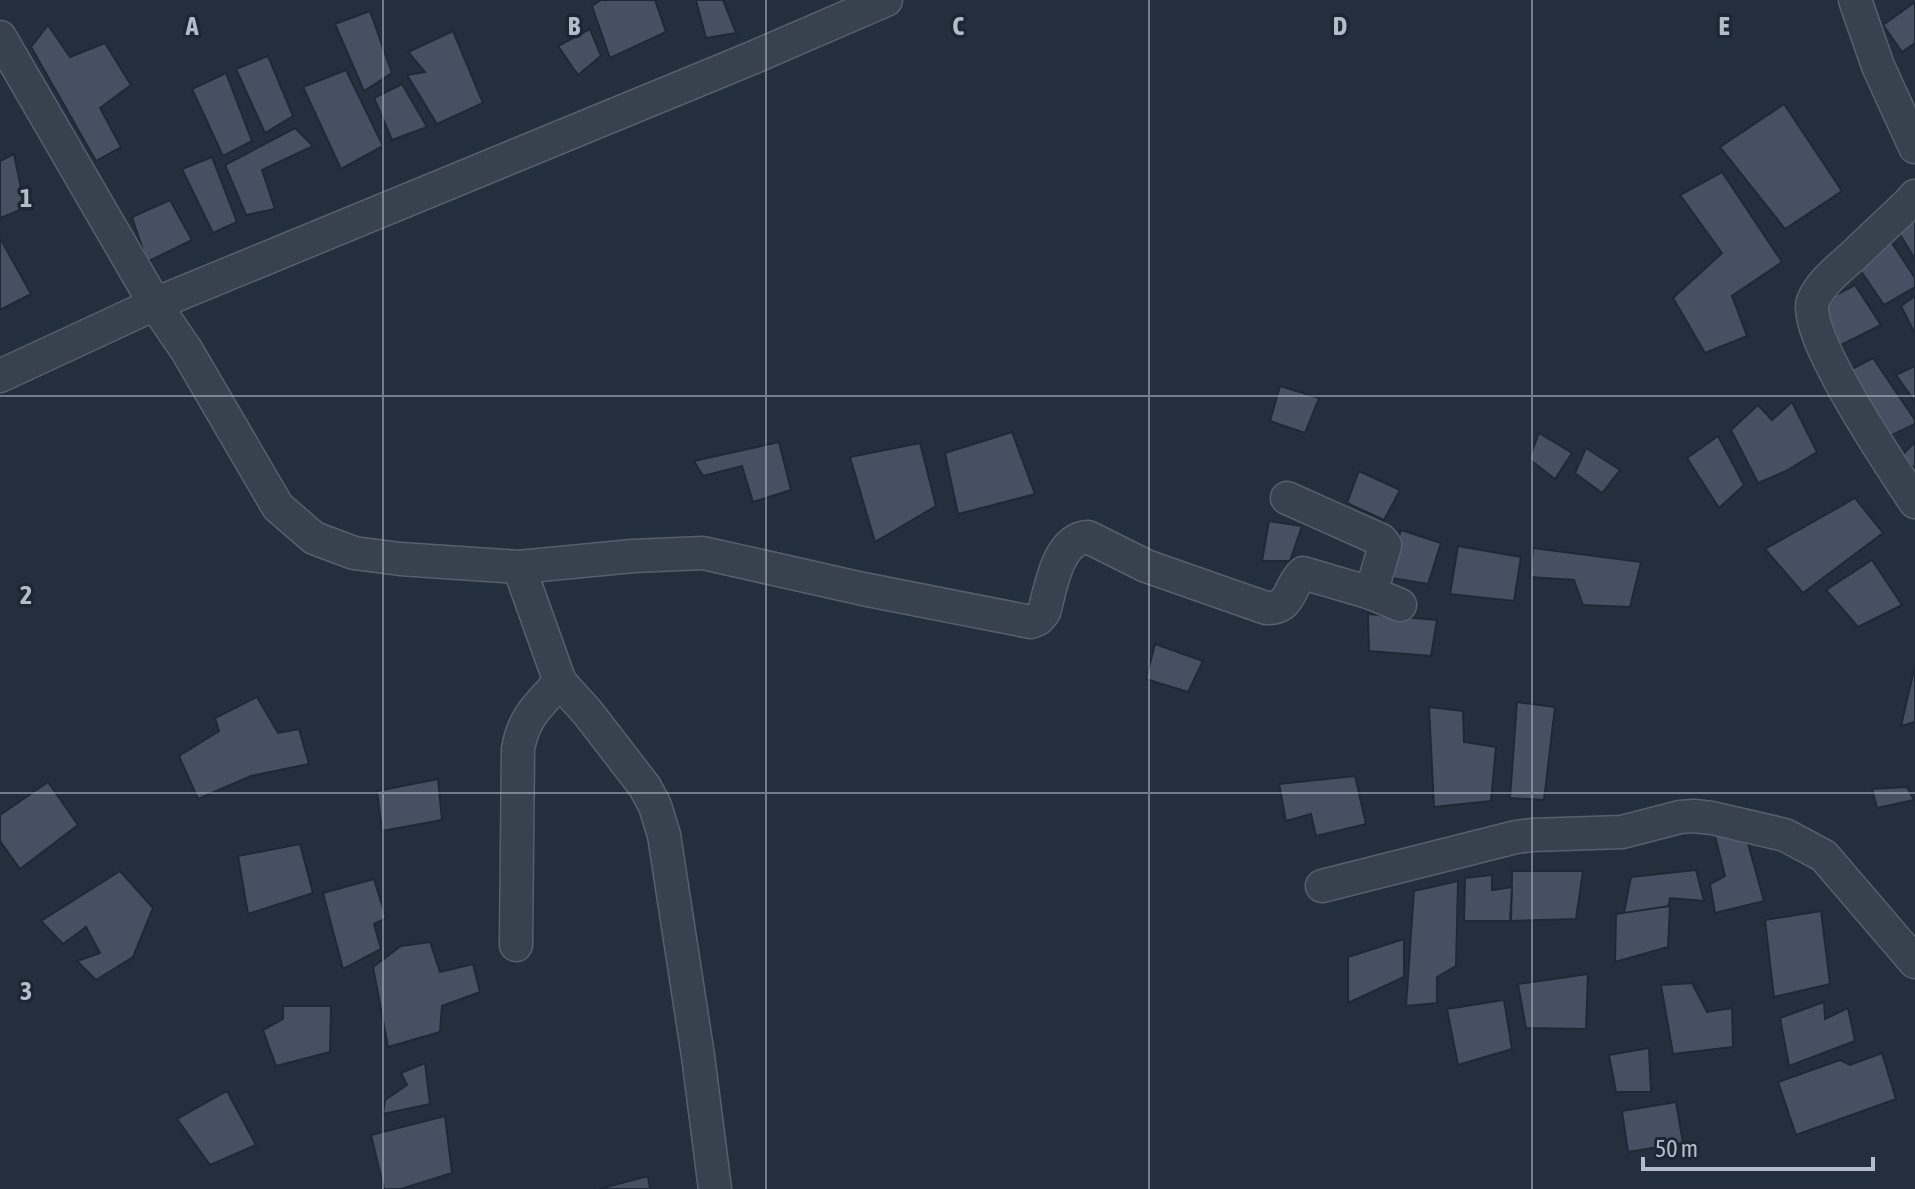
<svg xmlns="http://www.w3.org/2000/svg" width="1915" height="1189" viewBox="0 0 1915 1189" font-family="'Asap Condensed',sans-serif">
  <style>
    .building { fill: #455162; stroke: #1f2835; stroke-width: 2 }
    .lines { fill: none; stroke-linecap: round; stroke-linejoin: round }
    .minor-casing { stroke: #565f6c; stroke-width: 35 }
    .minor { stroke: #38414e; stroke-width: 32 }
    .grid { fill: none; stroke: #b4bcc9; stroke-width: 2; stroke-opacity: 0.55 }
    .grid-label { font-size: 26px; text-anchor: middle; font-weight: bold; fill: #b4bcc9; stroke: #1d2633; stroke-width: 7; stroke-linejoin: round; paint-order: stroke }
  </style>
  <rect width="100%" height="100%" fill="#242f3e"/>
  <g class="building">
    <path d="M601,0H655L666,32L610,58L592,6Z"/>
    <path d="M696,0H723L736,33L706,38Z"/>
    <path d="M1915,2V43L1902,52L1883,25Z"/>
    <path d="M370,11L392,73L364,91L335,24Z"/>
    <path d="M48,25L70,57L105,43L131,85L100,108L121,147L96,161L31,47Z"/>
    <path d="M590,29L601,56L578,75L558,46Z"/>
    <path d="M453,31L483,103L437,124L407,75L425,72L408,52Z"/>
    <path d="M268,56L293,116L265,133L236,69Z"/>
    <path d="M346,70L383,146L341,169L303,87Z"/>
    <path d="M226,73L252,141L223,156L192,89Z"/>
    <path d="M402,84L427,127L392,140L374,98Z"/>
    <path d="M1784,104L1842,191L1785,229L1720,147Z"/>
    <path d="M295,128L313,146L262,170L275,209L246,215L225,165Z"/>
    <path d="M14,154L25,208L0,218V161Z"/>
    <path d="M212,157L237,222L213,233L182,169Z"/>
    <path d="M1722,172L1782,262L1732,296L1747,336L1705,353L1673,298L1722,253L1680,195Z"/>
    <path d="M170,200L192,240L147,262L132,217Z"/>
    <path d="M1915,219V259L1896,228Z"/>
    <path d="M1888,237L1915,278V287L1884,305L1856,264Z"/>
    <path d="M0,238L31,294L0,310Z"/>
    <path d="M1855,285L1881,325L1839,346L1820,303Z"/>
    <path d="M1915,296V334L1901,306Z"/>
    <path d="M1873,358L1915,420V424L1890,436L1850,370Z"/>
    <path d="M1915,366V402L1896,375Z"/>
    <path d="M1280,386L1319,398L1305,433L1270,421Z"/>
    <path d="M1792,402L1817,452L1786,471L1758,483L1731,430L1758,405L1772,420Z"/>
    <path d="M1012,432L1035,494L958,514L945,453Z"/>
    <path d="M1539,433L1572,453L1555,479L1529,459Z"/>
    <path d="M1718,436L1744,485L1719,508L1687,458Z"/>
    <path d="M779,442L791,490L753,502L742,466L703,476L694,461Z"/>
    <path d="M1915,442V469L1901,456Z"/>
    <path d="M920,443L936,506L875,542L850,457Z"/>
    <path d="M1586,448L1620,470L1602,493L1575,473Z"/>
    <path d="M1359,471L1400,490L1384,520L1347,503Z"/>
    <path d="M1855,498L1883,533L1803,593L1765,549Z"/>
    <path d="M1269,521L1302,526L1290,561H1262Z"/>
    <path d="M1401,530L1441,543L1428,584L1386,577Z"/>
    <path d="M1458,546L1521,557L1514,601L1450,594Z"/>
    <path d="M1533,548L1641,562L1630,607L1583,605L1574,580L1530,577Z"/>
    <path d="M1872,560L1902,605L1858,627L1826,590Z"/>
    <path d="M1368,614L1437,620L1431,656L1369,651Z"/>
    <path d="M1155,644L1203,661L1188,692L1146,679Z"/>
    <path d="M1915,665V722L1901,726Z"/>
    <path d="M257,697L278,733L299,729L309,764L251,776L198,799L179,756L219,731L215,718Z"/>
    <path d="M1517,702L1555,707L1544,800L1510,798Z"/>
    <path d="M1429,707L1463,711L1464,742L1496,747L1491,801L1434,807Z"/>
    <path d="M1355,776L1366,824L1316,836L1311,814L1286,821L1279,784Z"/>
    <path d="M438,779L442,820L382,831L377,791Z"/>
    <path d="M48,782L78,825L20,869L0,841V815Z"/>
    <path d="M1907,787L1914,800L1877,808L1872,789Z"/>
    <path d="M1744,829L1764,901L1715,913L1710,884L1725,876L1715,836Z"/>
    <path d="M300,844L313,893L248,914L238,856Z"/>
    <path d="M1696,870L1704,901L1670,898L1664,925L1621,928L1631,877Z"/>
    <path d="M120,871L153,908L133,957L96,980L77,961L100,953L86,927L63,944L41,921Z"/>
    <path d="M1512,871H1583L1576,919L1511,921Z"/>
    <path d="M1492,875V890L1512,887L1510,921H1464L1465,878Z"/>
    <path d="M374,879L386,918L374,924L381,949L343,969L323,893Z"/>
    <path d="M1458,881L1456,966L1437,977V1003L1406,1006L1414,891Z"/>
    <path d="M1670,906L1668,947L1615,962L1616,914Z"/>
    <path d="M1821,911L1830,984L1774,997L1765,920Z"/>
    <path d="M1404,939V977L1348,1003V957Z"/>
    <path d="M430,942L440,972L473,964L480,992L442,1006L440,1032L388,1047L373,967L401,946Z"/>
    <path d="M1588,974L1586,1029L1526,1028L1518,984Z"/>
    <path d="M1692,983L1707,1012L1732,1008L1733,1047L1673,1054L1661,985Z"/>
    <path d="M1504,1000L1512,1049L1458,1065L1447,1009Z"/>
    <path d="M1824,1002L1825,1019L1848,1008L1855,1041L1789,1066L1780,1018Z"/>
    <path d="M283,1006H331L330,1052L276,1066L263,1030L283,1019Z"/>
    <path d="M1649,1048L1651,1092H1616L1609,1055Z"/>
    <path d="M1882,1053L1896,1099L1796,1135L1778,1082L1840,1060L1850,1065Z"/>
    <path d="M425,1063L430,1104L383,1114L385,1100L407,1085L401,1073Z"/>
    <path d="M227,1091L256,1145L210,1165L177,1119Z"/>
    <path d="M1676,1102L1683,1143L1628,1152L1622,1111Z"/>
    <path d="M445,1116L452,1173L401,1189H384L371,1135Z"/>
    <path d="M648,1176L650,1189H599Z"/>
  </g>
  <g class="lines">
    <defs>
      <g id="minor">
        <path d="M1855,0L1878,66L1915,147"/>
        <path d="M0,37L155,304L187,351L278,507L314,538L354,553L400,559L519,567L633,556L703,553L863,589L1031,622L1038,619L1044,612C1051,588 1057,539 1088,537L1146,566L1266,608C1292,609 1288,587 1303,573L1371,593L1400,605"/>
        <path d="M1915,196L1908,204C1890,221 1872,238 1854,255C1839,269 1821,282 1813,301C1801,333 1894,470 1915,502"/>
        <path d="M0,376L155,304L752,58L886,0"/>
        <path d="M1287,498L1381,540L1385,545L1384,549L1371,593"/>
        <path d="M519,567L560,682L588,713L645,787L655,806L664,835L698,1056L715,1189"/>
        <path d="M1322,886L1516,837L1532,835L1622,832L1680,817L1694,816L1712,818L1785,835L1824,856L1915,962"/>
        <path d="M516,945L518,749C524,716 538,706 560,682"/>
      </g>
    </defs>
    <use href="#minor" class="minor-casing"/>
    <use href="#minor" class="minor"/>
  </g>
  <path class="grid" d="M383,0V1189M766,0V1189M1149,0V1189M1532,0V1189M0,396H1915M0,793H1915"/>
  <g class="grid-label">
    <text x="192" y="35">A</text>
    <text x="574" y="35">B</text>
    <text x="958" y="35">C</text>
    <text x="1340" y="35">D</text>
    <text x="1724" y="35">E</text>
    <text x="26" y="207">1</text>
    <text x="26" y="604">2</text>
    <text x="26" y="1000">3</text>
  </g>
  <path d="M1643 1157v12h230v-12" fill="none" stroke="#b4bcc9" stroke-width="4"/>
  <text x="1655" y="1157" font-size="24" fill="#b4bcc9" stroke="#1d2633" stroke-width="6" paint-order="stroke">50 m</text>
</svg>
